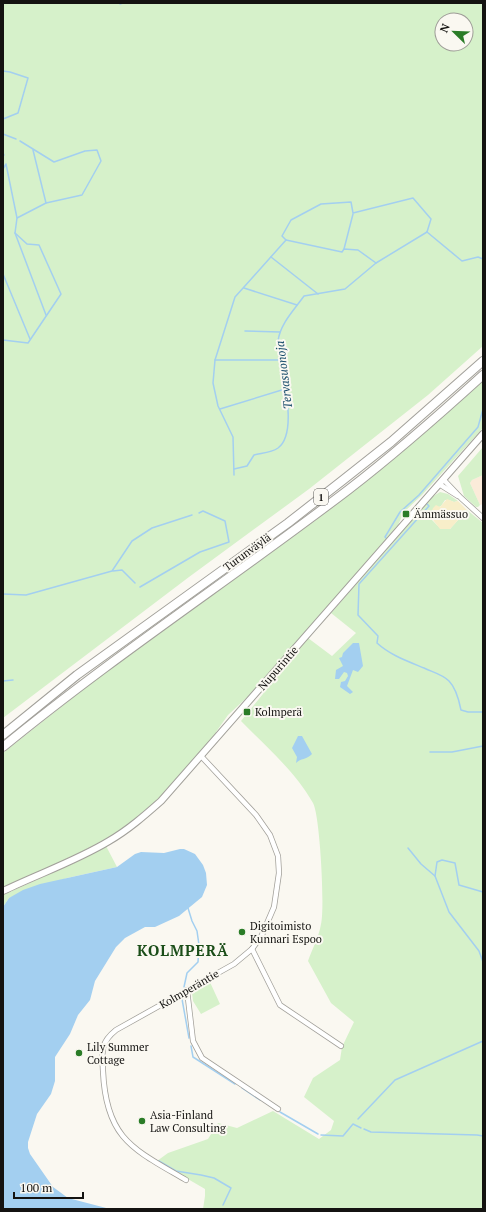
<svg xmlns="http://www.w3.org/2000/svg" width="486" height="1212" viewBox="0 0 486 1212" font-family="'PT Serif',serif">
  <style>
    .commercial { fill: #fbebd9 }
    .green { fill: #d6f1ca; fill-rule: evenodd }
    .sand { fill: #f8eec9 }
    .water { fill: #a3cff0 }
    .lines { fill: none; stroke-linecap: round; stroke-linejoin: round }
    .stream { stroke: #a3cff0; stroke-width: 1.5 }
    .street-casing { stroke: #a2a09a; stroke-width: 6 }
    .secondary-casing { stroke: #a2a09a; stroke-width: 8 }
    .highway-casing { stroke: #a2a09a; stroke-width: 10 }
    .street { stroke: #fff; stroke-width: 4.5 }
    .secondary { stroke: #fff; stroke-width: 6 }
    .highway { stroke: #fff; stroke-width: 8 }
    .poi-dot { fill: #2a7c27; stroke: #faf8f1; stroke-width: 1.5 }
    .labels { text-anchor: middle; stroke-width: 4; stroke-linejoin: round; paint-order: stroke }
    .shield { fill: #faf8f1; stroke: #595854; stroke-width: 1 }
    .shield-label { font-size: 10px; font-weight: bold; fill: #141311 }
    .poi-label { font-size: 11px; fill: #141311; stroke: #faf8f1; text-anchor: start }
    .street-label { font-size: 11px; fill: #141311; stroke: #faf8f1 }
    .water-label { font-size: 12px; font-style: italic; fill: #144969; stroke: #faf8f1 }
    .district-label { font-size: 15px; font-weight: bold; letter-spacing: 1px; fill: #1a4d18; stroke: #faf8f1 }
  </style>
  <rect width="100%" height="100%" fill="#faf8f1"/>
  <path class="commercial" d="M483,475V504L480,505L470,483L472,480Z"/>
  <g class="green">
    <path d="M3,3H483V346L428,395L309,489L189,577L3,718ZM442,20H466V44H442Z"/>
    <path d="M483,381V428L422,495L404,512L398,525L390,535L254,691L228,715L216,732V733L194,761L156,801L120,831L85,850L3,889V753L95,680L316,520L417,439Z"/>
    <path d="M483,447V475L472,480L470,483L480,505L478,507H476L464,496L458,476Z"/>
    <path d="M440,492L448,494L458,501L454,502L449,500H445L441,506L439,507L432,520L440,528L450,529L467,510L483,523V1209H203L205,1196V1189L157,1161L168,1153L208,1139L218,1123L237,1128L273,1111L319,1139L331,1130L334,1121L304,1097L313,1078L340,1060L342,1047L354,1022L331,1003L308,961C312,949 319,937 321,924C325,909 320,815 313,803C295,771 266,747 241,721L308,638L332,656L356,633L331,613L432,497Z"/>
    <path d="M106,846L117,867L67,878L9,898L3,907V895L81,860Z"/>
    <path d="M209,980L220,1004L201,1014L193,1001L192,993L195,992L194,988Z"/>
  </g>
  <path class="sand" d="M447,499L454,502L458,501L467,510L450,529H440L430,516L433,508L436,505L440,507Z"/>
  <g class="water">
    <path d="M353,643H359L363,666L358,672L353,670L347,686L353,692L350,694L340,687L341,682L345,681L348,676L347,673L344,672L339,679H335L336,670L343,666L339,658L342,657L343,653Z"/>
    <path d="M298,736H302L312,754C306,760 301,758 296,763L297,757L292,748Z"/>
    <path d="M180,849H184L195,854L203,865L206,873L207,885L202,897L179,916L155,927H145L125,938L116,947L95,981L90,1000L78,1015L70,1034L55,1057V1081L51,1094L37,1114L28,1142V1148L30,1154L53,1187L68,1198L110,1209H3V907L9,898L23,890L40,884L117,867L135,854L141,852L164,853Z"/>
  </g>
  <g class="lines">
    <g class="stream">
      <path d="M120,4L123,3"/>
      <path d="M3,71L10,72L28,78L18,113L3,119"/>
      <path d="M3,134L16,139"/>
      <path d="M33,150L46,203"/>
      <path d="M3,153L4,155"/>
      <path d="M3,169L6,164L17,218L15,233L27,244L39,245L61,294L28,343L3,340"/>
      <path d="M17,218L46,203L82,195L101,161L97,150L85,151L54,162L20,141"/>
      <path d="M427,232L462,261L478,257L483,259"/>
      <path d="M15,233L46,315"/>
      <path d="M286,240L342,252L344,249L358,250L376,263"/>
      <path d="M344,249L353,214"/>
      <path d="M271,257L318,294"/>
      <path d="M3,274L30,339"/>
      <path d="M244,288L297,305"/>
      <path d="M245,331L280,332"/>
      <path d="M215,360H280"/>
      <path d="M220,409L285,389"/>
      <path d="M234,469L247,466L254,455C262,453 271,453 278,448C298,433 283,378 280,356C279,351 277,346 278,341C280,324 294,310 304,296L345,289L376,263L427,232"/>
      <path d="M234,475L233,437L218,406L213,383L215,360L235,297L286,240L282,236L291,220L321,204L351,202L353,213L413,198L431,219L427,232"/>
      <path d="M427,504L429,506L359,584L358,615L378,636L377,643C390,655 407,661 424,668C432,672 442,674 449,681C456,688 459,700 461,710L468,712H483"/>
      <path d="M386,538L385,537L400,512L419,495L478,427L483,409"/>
      <path d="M113,571L122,570L135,583"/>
      <path d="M140,587L200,552L229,542L225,521L203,511L199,513"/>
      <path d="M3,594L26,595L112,571L132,541L152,528L192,515"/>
      <path d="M3,681L13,680"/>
      <path d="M430,752H452L483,746"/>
      <path d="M408,848L421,864L435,876L449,912L479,951L483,962"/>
      <path d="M435,876L437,862L442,860L455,863L459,885L483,892"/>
      <path d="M184,987L187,973L198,962L199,945L197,931L192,921L188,908"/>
      <path d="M185,994L182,999L189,1038"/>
      <path d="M191,1046L193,1057L235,1084"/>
      <path d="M242,1088L260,1100"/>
      <path d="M280,1112L318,1134"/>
      <path d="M358,1119L395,1080L483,1041"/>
      <path d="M364,1129L371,1132L477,1135L483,1136"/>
      <path d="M321,1135L343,1136L353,1124L361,1128"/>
      <path d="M159,1161L176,1171L201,1175L214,1178L231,1188L223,1205"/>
    </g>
    <defs>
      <g id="street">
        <path d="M443,479L461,498L483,518"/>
        <path d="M439,484L458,496"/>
        <path d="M252,949L280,1005L341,1046"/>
        <path d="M187,990L193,1041L202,1058L278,1109"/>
        <path d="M186,1180C133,1149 106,1139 103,1071C102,1051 100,1043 116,1030L234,964L252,949L262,935L274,907L279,873L278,856L270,835L256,815L201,756"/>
      </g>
      <path id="secondary" d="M3,891C38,874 76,861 109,841C128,830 144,816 161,801L483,434"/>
      <g id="highway">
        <path d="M3,735L77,675L288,523L343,480L391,442L483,361"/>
        <path d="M3,747C114,656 234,577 348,490C395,454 439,415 483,375"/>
      </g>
    </defs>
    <use href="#street" class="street-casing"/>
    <use href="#secondary" class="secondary-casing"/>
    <use href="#highway" class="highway-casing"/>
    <use href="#street" class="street"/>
    <use href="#secondary" class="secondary"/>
    <use href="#highway" class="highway"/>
  </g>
  <g class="poi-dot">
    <rect x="402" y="510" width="8" height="8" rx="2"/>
    <rect x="243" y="708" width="8" height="8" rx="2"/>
    <circle cx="242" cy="932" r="4"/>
    <circle cx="79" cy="1053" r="4"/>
    <circle cx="142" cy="1121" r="4"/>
  </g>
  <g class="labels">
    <rect class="shield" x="314" y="489" width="14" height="16" rx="3"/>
    <g class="shield-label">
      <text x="321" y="501">1</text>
    </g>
    <g class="poi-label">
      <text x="414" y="518">Ämmässuo</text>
      <text x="255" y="716">Kolmperä</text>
      <text x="250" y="930">Digitoimisto<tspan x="250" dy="13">Kunnari Espoo</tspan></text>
      <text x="87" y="1051">Lily Summer<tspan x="87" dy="13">Cottage</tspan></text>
      <text x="150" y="1119">Asia-Finland<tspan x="150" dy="13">Law Consulting</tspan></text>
    </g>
    <g class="street-label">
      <text transform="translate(247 552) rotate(-36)" y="4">Turunväylä</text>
      <text transform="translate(278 668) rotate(-49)" y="4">Nupurintie</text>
      <text transform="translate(189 989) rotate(-30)" y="4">Kolmperäntie</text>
    </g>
    <g class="water-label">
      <text transform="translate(284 375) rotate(-97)" y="4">Tervasuonoja</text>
    </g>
    <g class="district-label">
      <text x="183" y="956">KOLMPERÄ</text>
    </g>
  </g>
  <rect width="486" height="1212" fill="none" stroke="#141311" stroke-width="8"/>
  <g transform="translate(454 32) rotate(293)"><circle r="19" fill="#faf8f1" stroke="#9e9c97"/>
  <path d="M0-3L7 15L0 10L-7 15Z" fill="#2a7c27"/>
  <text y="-6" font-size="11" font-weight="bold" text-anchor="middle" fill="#141311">N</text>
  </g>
  <path d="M14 1192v6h69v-6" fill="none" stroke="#141311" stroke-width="2"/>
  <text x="20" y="1192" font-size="12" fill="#141311" stroke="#faf8f1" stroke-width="3" paint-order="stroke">100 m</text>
</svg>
